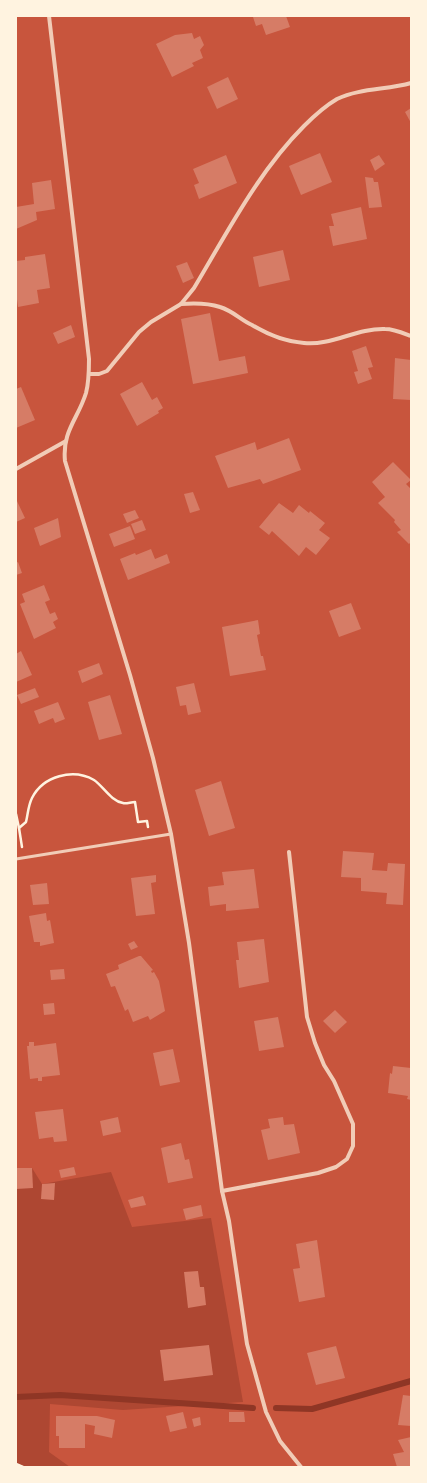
<svg xmlns="http://www.w3.org/2000/svg" width="427" height="1483" viewBox="0 0 427 1483" font-family="'Sofia Sans Condensed',sans-serif">
  <style>
    .green { fill: #ae4732 }
    .lines { fill: none; stroke-linecap: round; stroke-linejoin: round }
    .stream { stroke: #8f3625; stroke-width: 6 }
    .building { fill: #d67c66 }
    .path { stroke: #fff3e0; stroke-width: 2.5 }
    .service { stroke: #f1ccb7; stroke-width: 3 }
    .minor { stroke: #f1ccb7; stroke-width: 4 }
  </style>
  <rect width="100%" height="100%" fill="#c8553d"/>
  <path class="green" d="M16,1168H32L42,1184L111,1172L132,1227L211,1218L243,1402L123,1410L50,1404L49,1452L70,1467H16Z"/>
  <g class="lines">
    <g class="stream">
      <path d="M16,1397L60,1395L253,1408"/>
      <path d="M276,1408L312,1409L411,1381"/>
    </g>
  </g>
  <g class="building">
    <path d="M254,16H286L290,27L266,35L262,24L256,26L253,17Z"/>
    <path d="M192,33L194,39L200,36L204,45L200,50L203,58L192,63L194,66L172,77L156,44L175,35Z"/>
    <path d="M228,77L238,99L217,109L207,87Z"/>
    <path d="M411,108V123L405,112Z"/>
    <path d="M320,153L332,182L301,195L289,166Z"/>
    <path d="M226,155L237,183L199,199L194,185L199,183L193,169Z"/>
    <path d="M379,155L385,164L375,171L370,160Z"/>
    <path d="M365,177L373,178L374,182H378L382,207L369,208Z"/>
    <path d="M51,180L55,209L36,212L37,220L16,229V207L34,204L32,183Z"/>
    <path d="M361,207L367,239L333,246L329,226H334L331,214Z"/>
    <path d="M283,250L290,280L259,287L253,257Z"/>
    <path d="M45,254L50,288L37,290L39,303L18,307L16,292V261L25,260V257Z"/>
    <path d="M187,262L194,278L183,283L176,266Z"/>
    <path d="M210,313L219,361L245,356L248,373L193,384L181,319Z"/>
    <path d="M71,325L75,337L58,344L53,333Z"/>
    <path d="M366,346L373,367L368,368L372,379L358,384L354,372L358,371L352,351Z"/>
    <path d="M395,358L411,360V400L393,399Z"/>
    <path d="M142,382L152,400L157,397L163,408L158,411L159,413L137,426L120,394Z"/>
    <path d="M21,387L35,420L16,428V389Z"/>
    <path d="M289,438L301,470L263,484L260,479L228,488L215,456L255,442L257,450Z"/>
    <path d="M393,462L411,480L406,484L411,489V542L409,544L397,532L401,530L394,522L395,520L378,503L385,497L372,482Z"/>
    <path d="M193,492L200,510L190,513L184,494Z"/>
    <path d="M16,499L25,518L16,522Z"/>
    <path d="M279,503L293,513L299,505L309,513L310,511L325,523L319,530L330,538L316,555L306,547L299,556L272,531L269,535L259,527Z"/>
    <path d="M135,510L139,518L127,523L123,514Z"/>
    <path d="M58,518L61,537L40,546L34,528Z"/>
    <path d="M142,520L146,530L135,534L131,524Z"/>
    <path d="M130,526L135,539L114,547L109,534Z"/>
    <path d="M151,549L155,559L167,554L170,563L128,580L120,559L135,553L136,555Z"/>
    <path d="M18,562L22,573L16,575V563Z"/>
    <path d="M44,585L50,600L45,602L50,614L55,612L58,619L53,622L56,628L34,639L20,604L25,602L22,594Z"/>
    <path d="M351,603L361,629L339,637L329,611Z"/>
    <path d="M258,620L260,634L257,635L261,656H263L266,670L230,676L222,627Z"/>
    <path d="M21,651L32,675L16,682V654Z"/>
    <path d="M99,663L103,674L82,683L78,671Z"/>
    <path d="M194,683L201,712L188,715L186,705L180,706L176,687Z"/>
    <path d="M35,688L39,697L21,704L17,695Z"/>
    <path d="M110,695L122,734L99,740L88,702Z"/>
    <path d="M58,702L65,719L55,723L53,718L39,724L34,711Z"/>
    <path d="M221,781L235,828L209,836L195,790Z"/>
    <path d="M343,851L374,853L372,870L387,871L388,863L405,864L403,905L386,904L387,893L361,891V878L341,877Z"/>
    <path d="M254,869L259,908L226,911V904L210,906L208,887L224,885L222,872Z"/>
    <path d="M156,875V882L151,883L155,914L136,916L131,878Z"/>
    <path d="M47,883L49,904L33,905L30,885Z"/>
    <path d="M46,913L47,921L50,920L54,943L40,946V942H34L29,916Z"/>
    <path d="M264,939L269,982L239,988L236,960H239L237,942Z"/>
    <path d="M134,941L138,947L131,950L128,944Z"/>
    <path d="M139,956H141L153,970L151,971L152,973L154,972L159,981L165,1011L150,1020L148,1016L133,1022L128,1009L125,1011L115,986L111,987L106,974L119,969L118,965Z"/>
    <path d="M64,969L65,979L51,980L50,970Z"/>
    <path d="M54,1003L55,1014L44,1015L43,1004Z"/>
    <path d="M335,1010L347,1022L335,1033L323,1021Z"/>
    <path d="M278,1017L284,1047L259,1051L254,1021Z"/>
    <path d="M29,1042H34V1046L56,1043L60,1075L42,1077V1081H38V1078L30,1079L27,1046H29Z"/>
    <path d="M173,1049L180,1082L160,1086L153,1053Z"/>
    <path d="M393,1066L411,1068V1100L407,1099L408,1096L388,1093L390,1073L392,1074Z"/>
    <path d="M63,1109L67,1141L54,1142L53,1137L39,1139L35,1112Z"/>
    <path d="M118,1117L121,1132L103,1136L100,1121Z"/>
    <path d="M283,1117L284,1125L294,1124L300,1153L268,1160L261,1130L270,1128L268,1119Z"/>
    <path d="M181,1143L185,1160L189,1159L193,1178L168,1183L161,1148Z"/>
    <path d="M74,1167L76,1175L61,1178L59,1170Z"/>
    <path d="M16,1168H32L33,1188L16,1189Z"/>
    <path d="M55,1183L54,1200L41,1199L42,1184Z"/>
    <path d="M143,1196L146,1205L131,1208L128,1200Z"/>
    <path d="M201,1205L203,1216L186,1220L183,1209Z"/>
    <path d="M317,1240L325,1297L299,1302L293,1269L300,1268L296,1244Z"/>
    <path d="M198,1271L200,1287H204L206,1305L188,1308L184,1272Z"/>
    <path d="M209,1345L213,1375L164,1381L160,1350Z"/>
    <path d="M336,1346L345,1378L316,1385L307,1353Z"/>
    <path d="M403,1395L411,1396V1426L398,1425Z"/>
    <path d="M183,1412L187,1428L170,1432L166,1416Z"/>
    <path d="M229,1412H244L245,1422H229Z"/>
    <path d="M56,1416H97L115,1420L112,1438L94,1434L95,1426L85,1424V1448H59V1436H56Z"/>
    <path d="M200,1417L201,1425L194,1427L192,1419Z"/>
    <path d="M411,1437V1467H397L393,1454L404,1452L398,1440Z"/>
  </g>
  <g class="lines">
    <g class="path">
      <path d="M16,814L19,828"/>
      <path d="M22,847L19,828L26,822C28,814 28,806 32,798C43,776 73,768 94,780C103,786 111,801 123,803C126,804 131,802 135,802L138,822L147,821L148,827"/>
      <path d="M16,1464L23,1467"/>
    </g>
    <path class="service" d="M16,859L171,834"/>
    <g class="minor">
      <path d="M49,16L89,359C89,370 89,382 86,393C78,419 62,431 65,461L130,675L153,758L171,834L189,943L222,1191L229,1221L247,1344L266,1412L280,1441L301,1467"/>
      <path d="M181,304C194,303 208,303 220,307C233,311 241,320 252,325C267,334 287,342 304,343C331,346 357,328 385,329C394,329 403,333 411,336"/>
      <path d="M89,374H99L107,371L139,332L151,322L181,304L194,288C227,233 258,172 304,126C314,116 325,106 337,99C360,88 387,90 411,83"/>
      <path d="M16,469L66,441"/>
      <path d="M222,1191L318,1173L336,1167L347,1159L353,1146V1124L334,1081L324,1065L315,1043L307,1017L289,852"/>
    </g>
  </g>
  <rect width="427" height="1483" fill="none" stroke="#fff3e0" stroke-width="34"/>
</svg>
